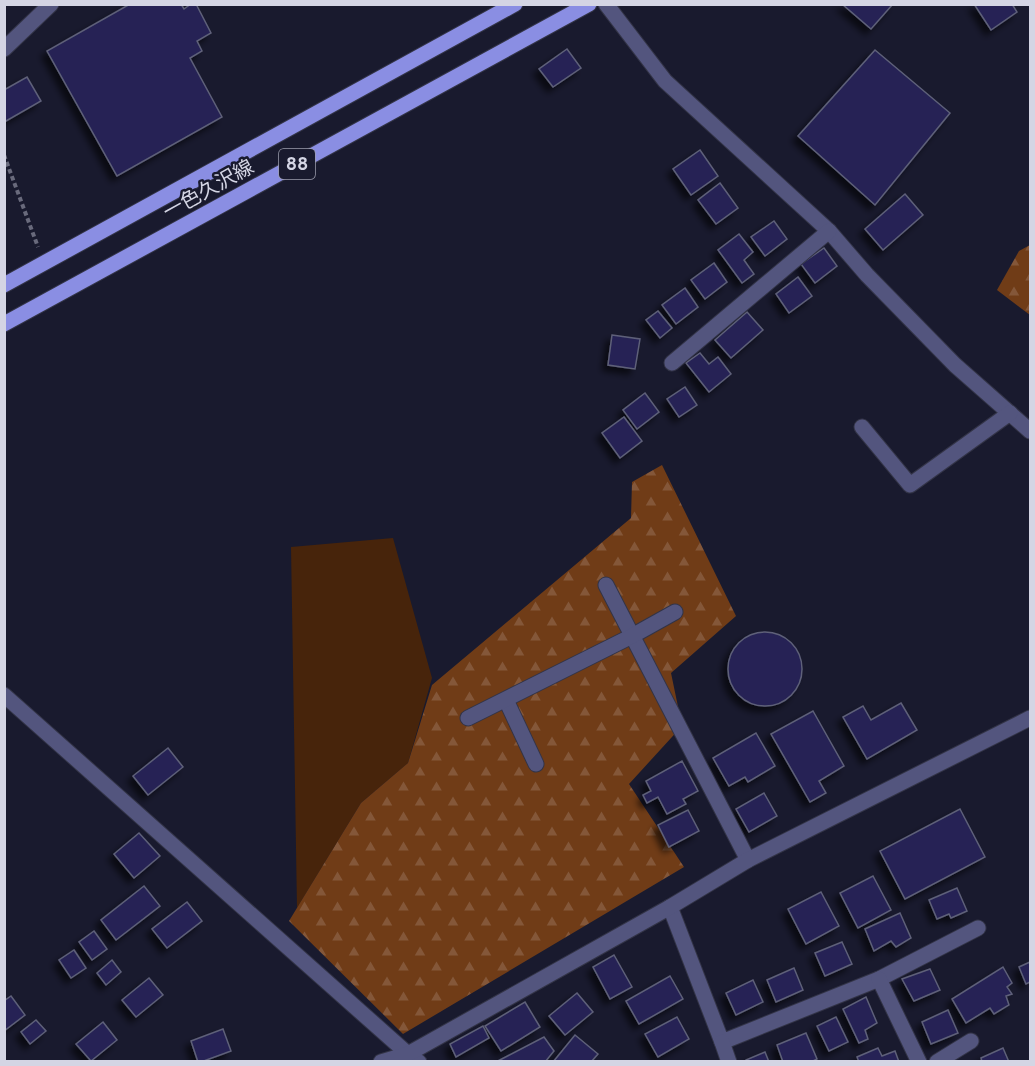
<svg xmlns="http://www.w3.org/2000/svg" width="1035" height="1066" viewBox="0 0 1035 1066" font-family="Overpass,'Noto Sans JP',sans-serif">
  <style>
    .green { fill: #47240b }
    .forest { fill: url(#forest-firs) }
    .building { fill: #252355; stroke: #5e6079; stroke-width: 1.5; filter: url(#shadow) }
    .lines { fill: none; stroke-linecap: round; stroke-linejoin: round }
    .minor-casing { stroke: #333447; stroke-width: 17 }
    .major-casing { stroke: #333447; stroke-width: 17 }
    .path { stroke: #696a7c; stroke-width: 4; stroke-dasharray: 4.5 3; stroke-linecap: butt }
    .minor { stroke: #53557e; stroke-width: 15 }
    .major { stroke: #8a8ee3; stroke-width: 15 }
    .labels { text-anchor: middle; stroke-width: 5; stroke-linejoin: round; paint-order: stroke }
    .shield { fill: #191a2e; stroke: #9c9dad; stroke-width: 1.5 }
    .shield-label { font-size: 18px; font-weight: bold; fill: #d4d5e4 }
    .street-label { font-size: 20px; fill: #d4d5e4; stroke: #191a2e }
  </style>
  <defs>
    <pattern id="forest-firs" width="22" height="20" patternUnits="userSpaceOnUse" patternTransform="scale(1.5)"><rect width="22" height="20" fill="#703c17"/><path d="M5 1l3.5 6h-7zM16 11l3.5 6h-7z" fill="#845739"/></pattern>
    <filter id="shadow"><feDropShadow dx="-5.5" dy="5.5" stdDeviation="3" flood-color="#0009"/></filter>
  </defs>
  <rect width="100%" height="100%" fill="#191a2e"/>
  <path class="green" d="M393,538L432,678L408,763L361,803L297,908L291,547Z"/>
  <g class="forest">
    <path d="M1030,245V315L997,290L1019,251Z"/>
    <path d="M662,465L736,616L671,673L682,726L629,784L684,867L403,1034L289,921L361,803L408,763L432,685L631,518L632,482Z"/>
  </g>
  <g class="building">
    <path d="M130,4H181L184,9L191,4H196L211,33L197,41L202,51L190,58L222,117L117,176L47,51Z"/>
    <path d="M842,4H893L871,29Z"/>
    <path d="M974,4H1012L1017,12L991,30Z"/>
    <path d="M567,49L581,68L553,87L539,69Z"/>
    <path d="M875,50L950,113L875,205L798,136Z"/>
    <path d="M27,77L41,101L6,121L4,119V90Z"/>
    <path d="M700,150L718,176L691,195L673,169Z"/>
    <path d="M720,183L738,208L716,224L698,200Z"/>
    <path d="M905,194L923,215L883,250L865,229Z"/>
    <path d="M774,221L787,239L765,256L751,237Z"/>
    <path d="M739,234L753,252L744,260L754,274L742,283L718,250Z"/>
    <path d="M824,248L837,266L815,283L801,264Z"/>
    <path d="M714,263L727,282L705,299L691,280Z"/>
    <path d="M798,277L812,296L789,313L776,294Z"/>
    <path d="M685,288L698,307L676,324L662,305Z"/>
    <path d="M658,311L672,328L660,338L646,320Z"/>
    <path d="M747,312L763,330L731,358L715,340Z"/>
    <path d="M612,335L640,339L635,369L608,365Z"/>
    <path d="M700,353L709,364L718,357L731,374L709,392L686,363Z"/>
    <path d="M685,387L697,405L679,417L667,399Z"/>
    <path d="M645,393L659,412L637,429L623,410Z"/>
    <path d="M624,417L642,441L620,458L602,433Z"/>
    <circle cx="765" cy="669" r="37"/>
    <path d="M901,703L917,730L867,759L843,717L863,706L871,720Z"/>
    <path d="M813,711L844,766L819,781L826,793L810,802L771,734Z"/>
    <path d="M756,733L775,766L748,782L745,777L729,786L713,758Z"/>
    <path d="M168,748L183,767L148,795L133,776Z"/>
    <path d="M682,761L698,791L683,799L686,804L667,814L658,797L647,803L643,795L651,791L646,781Z"/>
    <path d="M764,793L777,816L749,832L736,809Z"/>
    <path d="M960,809L985,857L905,899L880,851Z"/>
    <path d="M688,810L699,831L669,847L658,825Z"/>
    <path d="M139,833L160,856L134,878L114,854Z"/>
    <path d="M873,876L891,910L858,928L840,893Z"/>
    <path d="M144,886L160,906L116,940L101,920Z"/>
    <path d="M957,888L967,911L951,918L949,914L937,919L929,900Z"/>
    <path d="M821,892L839,926L806,944L788,909Z"/>
    <path d="M187,902L202,921L167,948L152,929Z"/>
    <path d="M900,913L911,938L896,947L891,941L874,951L865,929Z"/>
    <path d="M94,931L107,949L92,960L79,942Z"/>
    <path d="M842,942L852,964L825,976L815,953Z"/>
    <path d="M74,950L86,968L71,978L59,960Z"/>
    <path d="M614,955L632,987L610,999L593,967Z"/>
    <path d="M112,960L121,972L106,985L97,973Z"/>
    <path d="M1030,962V982L1026,984L1019,967Z"/>
    <path d="M1003,967L1012,983L1007,987L1012,994L1006,996L1009,1005L994,1014L990,1008L966,1023L952,999Z"/>
    <path d="M794,968L803,990L776,1002L767,980Z"/>
    <path d="M930,969L940,990L914,1001L902,979Z"/>
    <path d="M670,976L683,999L639,1024L626,1001Z"/>
    <path d="M149,978L163,995L136,1017L122,1000Z"/>
    <path d="M753,980L763,1002L736,1015L726,993Z"/>
    <path d="M577,993L593,1012L565,1035L549,1016Z"/>
    <path d="M11,996L25,1015L4,1031V1001Z"/>
    <path d="M866,997L877,1023L865,1030L868,1039L859,1043L843,1009Z"/>
    <path d="M525,1002L540,1027L501,1051L485,1026Z"/>
    <path d="M948,1010L958,1033L931,1044L922,1022Z"/>
    <path d="M677,1017L689,1039L658,1057L645,1034Z"/>
    <path d="M836,1017L848,1042L829,1051L817,1026Z"/>
    <path d="M36,1020L46,1031L30,1044L21,1032Z"/>
    <path d="M103,1022L117,1040L91,1061L76,1044Z"/>
    <path d="M483,1026L489,1038L456,1057L450,1044Z"/>
    <path d="M223,1029L231,1051L201,1062H198L191,1041Z"/>
    <path d="M806,1033L817,1059L811,1062H783L777,1045Z"/>
    <path d="M575,1035L598,1054L591,1062H553Z"/>
    <path d="M544,1037L554,1051L545,1062H496Z"/>
    <path d="M878,1048L882,1056L895,1051L899,1062H859L857,1057Z"/>
    <path d="M1003,1048L1009,1062H982L981,1058Z"/>
    <path d="M765,1052L769,1062H746V1060Z"/>
  </g>
  <g class="lines">
    <defs>
      <g id="minor">
        <path d="M606,4L665,81L829,231L867,275L955,365L1030,431"/>
        <path d="M4,49L51,4"/>
        <path d="M672,363L829,231"/>
        <path d="M862,427L910,485L1010,413"/>
        <path d="M606,585L748,860"/>
        <path d="M4,695L408,1054L419,1062"/>
        <path d="M506,700L536,764"/>
        <path d="M468,718L632,636L675,612"/>
        <path d="M670,907L722,1042L879,979L978,928"/>
        <path d="M879,979L919,1062"/>
        <path d="M722,1042L729,1062"/>
        <path d="M381,1062L408,1054L670,907L748,860L1030,718"/>
        <path d="M937,1062L971,1041"/>
      </g>
      <g id="major">
        <path d="M4,285L515,4"/>
        <path d="M4,324L589,4"/>
      </g>
    </defs>
    <use href="#minor" class="minor-casing"/>
    <use href="#major" class="major-casing"/>
    <path class="path" d="M4,155L38,247"/>
    <use href="#minor" class="minor"/>
    <use href="#major" class="major"/>
  </g>
  <g class="labels">
    <rect class="shield" x="279" y="149" width="36" height="30" rx="4.5"/>
    <g class="shield-label">
      <text x="297" y="170">88</text>
    </g>
    <g class="street-label">
      <text transform="translate(208 189) rotate(-29)" y="7">一色久沢線</text>
    </g>
  </g>
  <rect width="1035" height="1066" fill="none" stroke="#d4d5e4" stroke-width="12"/>
</svg>
